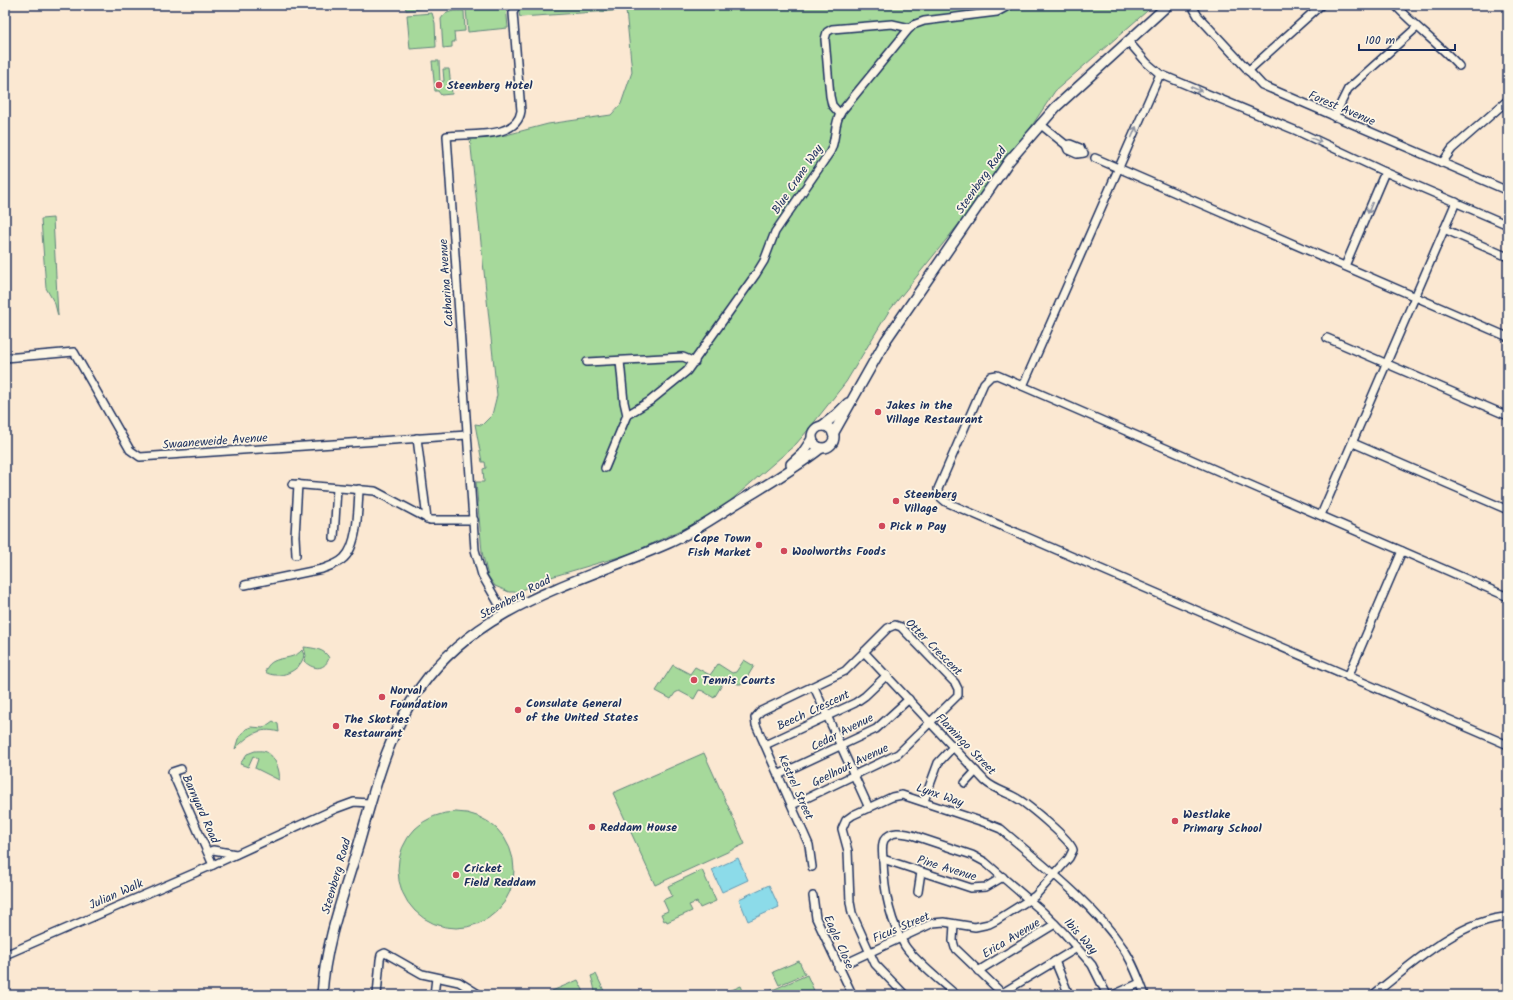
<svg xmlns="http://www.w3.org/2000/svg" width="1513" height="1000" viewBox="0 0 1513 1000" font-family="Kalam,sans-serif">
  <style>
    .green { fill: #a6d99b; stroke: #60847c }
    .water { fill: #8cdbe9; stroke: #5f96b1 }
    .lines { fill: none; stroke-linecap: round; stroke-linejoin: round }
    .minor-tunnel { stroke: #cec3bb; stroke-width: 7; stroke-dasharray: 7 3.5; stroke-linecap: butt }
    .minor-casing { stroke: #1b2f5e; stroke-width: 10 }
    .major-casing { stroke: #1b2f5e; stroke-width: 12 }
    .minor { stroke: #fcf5e5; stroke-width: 7 }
    .major { stroke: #fcf5e5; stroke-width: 9 }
    .oneway { stroke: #8c92a2 }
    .poi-dot { fill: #d1495b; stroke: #fcf5e5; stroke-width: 1.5 }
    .labels { text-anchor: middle; stroke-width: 3.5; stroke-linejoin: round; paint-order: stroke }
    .poi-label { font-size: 12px; font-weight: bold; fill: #1b2f5e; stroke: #fcf5e5; text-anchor: start }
    .street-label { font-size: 12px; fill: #1b2f5e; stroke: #fcf5e5 }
  </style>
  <rect width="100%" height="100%" fill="#fbe8d2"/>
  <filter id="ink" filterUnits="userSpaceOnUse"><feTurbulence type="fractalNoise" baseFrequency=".025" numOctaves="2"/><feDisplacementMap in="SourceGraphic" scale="8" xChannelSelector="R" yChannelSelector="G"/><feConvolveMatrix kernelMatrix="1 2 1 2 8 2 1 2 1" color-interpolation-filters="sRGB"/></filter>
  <g filter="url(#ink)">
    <g class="green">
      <path d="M405,5H428V8L406,10Z"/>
      <path d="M517,5H1154L1055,91L1003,169L889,311L846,382L808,430L796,444L714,515L629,554L551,577L517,592H509L495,586L488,576L482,552L476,482H484L483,469L486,468L485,462H482L475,424L482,425L492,415L497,395L470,138L506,135L548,124L611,115L621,104L632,72L626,10L520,17Z"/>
      <path d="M506,6L508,28L468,32L466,9Z"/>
      <path d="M464,11L465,31L454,32L455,42H452V47L443,48L441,19C446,10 455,11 464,11Z"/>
      <path d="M432,13L435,23L436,47L410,49L407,15Z"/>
      <path d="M432,61H439L440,82L444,81L443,69H449L452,94L441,95L438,91H435Z"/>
      <path d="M53,218L58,316L55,304L46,288L41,219Z"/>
      <path d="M304,647C313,648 325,649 329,658C324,672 312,669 304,661L306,656Z"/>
      <path d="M302,650L304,655C301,672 278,680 265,672C271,653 291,663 302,650Z"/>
      <path d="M744,660L754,666L743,684H738L726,678L714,698L703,691L699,690L694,699L679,691L675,693L671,699L656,691L673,665L690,674L695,667L710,675L718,664L732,673L736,672Z"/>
      <path d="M273,721L278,724L279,732C259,726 248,736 235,749L238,739L246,729L251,727L263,728Z"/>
      <path d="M255,751C259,751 264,750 268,753C275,757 281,772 279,780L255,768L258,759L253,756L248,767L240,764L247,754Z"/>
      <path d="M704,753L745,844L655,885L613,793Z"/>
      <circle cx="456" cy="870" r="58"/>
      <path d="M702,870L716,901L700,908L697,902L689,905L692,911L667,922L666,920L664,921L661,914L668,911L663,900L672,896L668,886Z"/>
      <path d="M799,961L805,974L779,985L773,972Z"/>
      <path d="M596,974L606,995H596C594,989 594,984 591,976Z"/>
      <path d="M807,975L816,995H761Z"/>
      <path d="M578,980L584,992L578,995H554L552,991Z"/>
      <path d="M741,986L745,995H720Z"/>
    </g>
    <g class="water">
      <path d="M738,858L748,880L722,892L712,870Z"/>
      <path d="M769,885L779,907L748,921L739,899Z"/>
    </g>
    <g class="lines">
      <path class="minor-tunnel" d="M1084,153L1095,158"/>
      <defs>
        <g id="minor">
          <path d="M1195,5L1194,9L1198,16L1262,85L1508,191"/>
          <path d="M1395,5C1415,27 1439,44 1459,66"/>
          <path d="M1128,41L1147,63L1160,74L1297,131L1385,172L1508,225"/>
          <path d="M1248,71L1321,5"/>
          <path d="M840,114L832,105L830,96L825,39L827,32L832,29L892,24L910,28"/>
          <path d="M1334,117L1348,89L1416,28"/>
          <path d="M1040,124L1066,145L1068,150L1077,154L1084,153"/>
          <path d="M1066,145L1070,144L1080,148L1082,153"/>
          <path d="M1095,158L1508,337"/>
          <path d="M1442,163L1452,149L1508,100"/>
          <path d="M1444,229L1508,257"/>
          <path d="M1345,266L1385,172"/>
          <path d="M1327,338L1508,416"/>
          <path d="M5,358L74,352L130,450L140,457L467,435"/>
          <path d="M587,362L683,357L695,362"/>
          <path d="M1023,386L1160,74"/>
          <path d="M627,415L650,401L687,371L756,274L764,261L775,232L830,152C837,139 833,125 841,112L908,30L913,25L924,21L997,12L1010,5"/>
          <path d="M417,438L427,519"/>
          <path d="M1353,443L1508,510"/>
          <path d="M605,468L627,415L624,402L620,361"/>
          <path d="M292,484L375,491L430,520H474"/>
          <path d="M1321,515L1456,202"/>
          <path d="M334,538L337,488"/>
          <path d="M296,555L295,536L298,484"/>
          <path d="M245,585L322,569C330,566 338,564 344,558C358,545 358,508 359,489"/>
          <path d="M1508,597L997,375L991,376L984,383L938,489L939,496L946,502L1508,745"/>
          <path d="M504,613L482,575L475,550L447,136C469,133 517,140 521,111L513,13L516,5"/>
          <path d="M1348,677L1402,551"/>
          <path d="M814,687L869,808"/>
          <path d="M765,745L855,703L865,696L887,675"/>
          <path d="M181,769L172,772L213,865"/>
          <path d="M778,775L876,729L909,699"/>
          <path d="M965,783L976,771"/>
          <path d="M924,801L938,763L953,747"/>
          <path d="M792,805L898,754L958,695V689L955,683L901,627L895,625L888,628L845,671L761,711L755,718L756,725L809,845L812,867"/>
          <path d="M208,852L213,850L236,854"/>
          <path d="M883,859L971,888L986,887L1003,877"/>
          <path d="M918,892L921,872"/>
          <path d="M813,896L816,918L852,994"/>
          <path d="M954,924L953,941L955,948L1004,995"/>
          <path d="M5,955L213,865L335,809L354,802L369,803"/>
          <path d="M1055,961L1069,995"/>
          <path d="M838,967L933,923L944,922L975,927L989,924L997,920L1035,896L1069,858L1073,850C1071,840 1028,805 1018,799C1007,792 995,790 985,781L864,652"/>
          <path d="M978,971L1055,924"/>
          <path d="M377,995L380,960L381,955L385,953L422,974L459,982L480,995"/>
          <path d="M434,995L436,978"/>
          <path d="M905,995L875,964L852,913L850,902L848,851L842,829L846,820L853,815L892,797L902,795L986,823L1001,829L1009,836C1048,869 1095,906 1123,948C1133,962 1139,979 1145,995"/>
          <path d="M956,995C943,983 914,960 905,946C889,920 884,890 883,861C883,854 881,846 884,840C891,830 903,833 912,835L972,855L985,862L1043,912L1064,933L1092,965L1107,995"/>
          <path d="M999,995L1077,948"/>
          <path d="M1113,995L1140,983"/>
          <path d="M1373,995C1408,967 1462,918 1508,917"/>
        </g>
        <g id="major">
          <path d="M822,426L837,414L848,403"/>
          <circle cx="823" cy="437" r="11"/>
          <path d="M833,434L886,340L1009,161L1056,107L1168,5"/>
          <path d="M791,464L802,454L812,439"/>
          <path d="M322,995C325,942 345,891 360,840C375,787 388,734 420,688C479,604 581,582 669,543C700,529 726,509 755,492C778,478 801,464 821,448"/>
        </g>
      </defs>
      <use href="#minor" class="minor-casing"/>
      <use href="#major" class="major-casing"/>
      <use href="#minor" class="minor"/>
      <use href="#major" class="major"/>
    </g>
    <defs><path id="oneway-shaft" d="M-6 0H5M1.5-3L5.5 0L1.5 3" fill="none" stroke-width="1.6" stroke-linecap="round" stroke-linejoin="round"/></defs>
    <g class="oneway">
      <use href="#oneway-shaft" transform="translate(1196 89) rotate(23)"/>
      <use href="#oneway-shaft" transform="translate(1134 132) rotate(-67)"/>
      <use href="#oneway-shaft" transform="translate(1316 140) rotate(25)"/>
      <use href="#oneway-shaft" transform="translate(1370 208) rotate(113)"/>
    </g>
  </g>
  <g class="poi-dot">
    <circle cx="439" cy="85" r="4"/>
    <circle cx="878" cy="412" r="4"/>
    <circle cx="896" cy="501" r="4"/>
    <circle cx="882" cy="526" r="4"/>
    <circle cx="759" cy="545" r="4"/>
    <circle cx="784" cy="551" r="4"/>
    <circle cx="694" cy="680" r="4"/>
    <circle cx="382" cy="697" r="4"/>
    <circle cx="518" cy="710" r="4"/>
    <circle cx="336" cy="726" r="4"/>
    <circle cx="1175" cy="821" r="4"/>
    <circle cx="592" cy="827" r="4"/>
    <circle cx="456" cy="875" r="4"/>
  </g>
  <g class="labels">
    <g class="poi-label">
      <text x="447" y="89">Steenberg Hotel</text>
      <text x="886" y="409">Jakes in the<tspan x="886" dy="14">Village Restaurant</tspan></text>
      <text x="904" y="498">Steenberg<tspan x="904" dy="14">Village</tspan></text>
      <text x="890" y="530">Pick n Pay</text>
      <text x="751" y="542" text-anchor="end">Cape Town<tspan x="751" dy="14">Fish Market</tspan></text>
      <text x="792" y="555">Woolworths Foods</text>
      <text x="702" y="684">Tennis Courts</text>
      <text x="390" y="694">Norval<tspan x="390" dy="14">Foundation</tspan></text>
      <text x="526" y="707">Consulate General<tspan x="526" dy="14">of the United States</tspan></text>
      <text x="344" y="723">The Skotnes<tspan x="344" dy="14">Restaurant</tspan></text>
      <text x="1183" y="818">Westlake<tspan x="1183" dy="14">Primary School</tspan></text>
      <text x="600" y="831">Reddam House</text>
      <text x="464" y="872">Cricket<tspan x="464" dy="14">Field Reddam</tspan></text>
    </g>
    <g class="street-label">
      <text transform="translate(1342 108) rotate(23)" y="4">Forest Avenue</text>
      <text transform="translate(797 179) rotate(-56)" y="4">Blue Crane Way</text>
      <text transform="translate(981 180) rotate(-55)" y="4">Steenberg Road</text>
      <text transform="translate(446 283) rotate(-94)" y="4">Catharina Avenue</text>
      <text transform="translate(215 441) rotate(-4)" y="4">Swaaneweide Avenue</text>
      <text transform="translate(515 597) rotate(-28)" y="4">Steenberg Road</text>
      <text transform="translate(934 647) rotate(45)" y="4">Otter Crescent</text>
      <text transform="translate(813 710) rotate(-25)" y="4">Beech Crescent</text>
      <text transform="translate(842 732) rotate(-27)" y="4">Cedar Avenue</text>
      <text transform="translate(966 744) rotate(46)" y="4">Flamingo Street</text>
      <text transform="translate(850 765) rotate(-26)" y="4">Geelhout Avenue</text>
      <text transform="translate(796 787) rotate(66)" y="4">Kestrel Street</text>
      <text transform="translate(940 795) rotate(19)" y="4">Lynx Way</text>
      <text transform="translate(201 809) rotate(66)" y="4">Barnyard Road</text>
      <text transform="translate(947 868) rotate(17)" y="4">Pine Avenue</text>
      <text transform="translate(336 876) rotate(-74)" y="4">Steenberg Road</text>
      <text transform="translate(116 894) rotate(-24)" y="4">Julian Walk</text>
      <text transform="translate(901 927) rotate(-23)" y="4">Ficus Street</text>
      <text transform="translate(1081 936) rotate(48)" y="4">Ibis Way</text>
      <text transform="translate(1011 938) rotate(-31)" y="4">Erica Avenue</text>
      <text transform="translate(839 942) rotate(66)" y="4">Eagle Close</text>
    </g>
  </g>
  <rect width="1513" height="1000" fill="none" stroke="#fcf5e5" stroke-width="20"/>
  <rect x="10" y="10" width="1493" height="980" fill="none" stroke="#1b2f5e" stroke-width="1.5" filter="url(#ink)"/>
  <path d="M1359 44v6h96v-6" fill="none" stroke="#1b2f5e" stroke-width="2"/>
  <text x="1365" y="44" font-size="12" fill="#1b2f5e" stroke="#fcf5e5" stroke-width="3" paint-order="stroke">100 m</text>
</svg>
